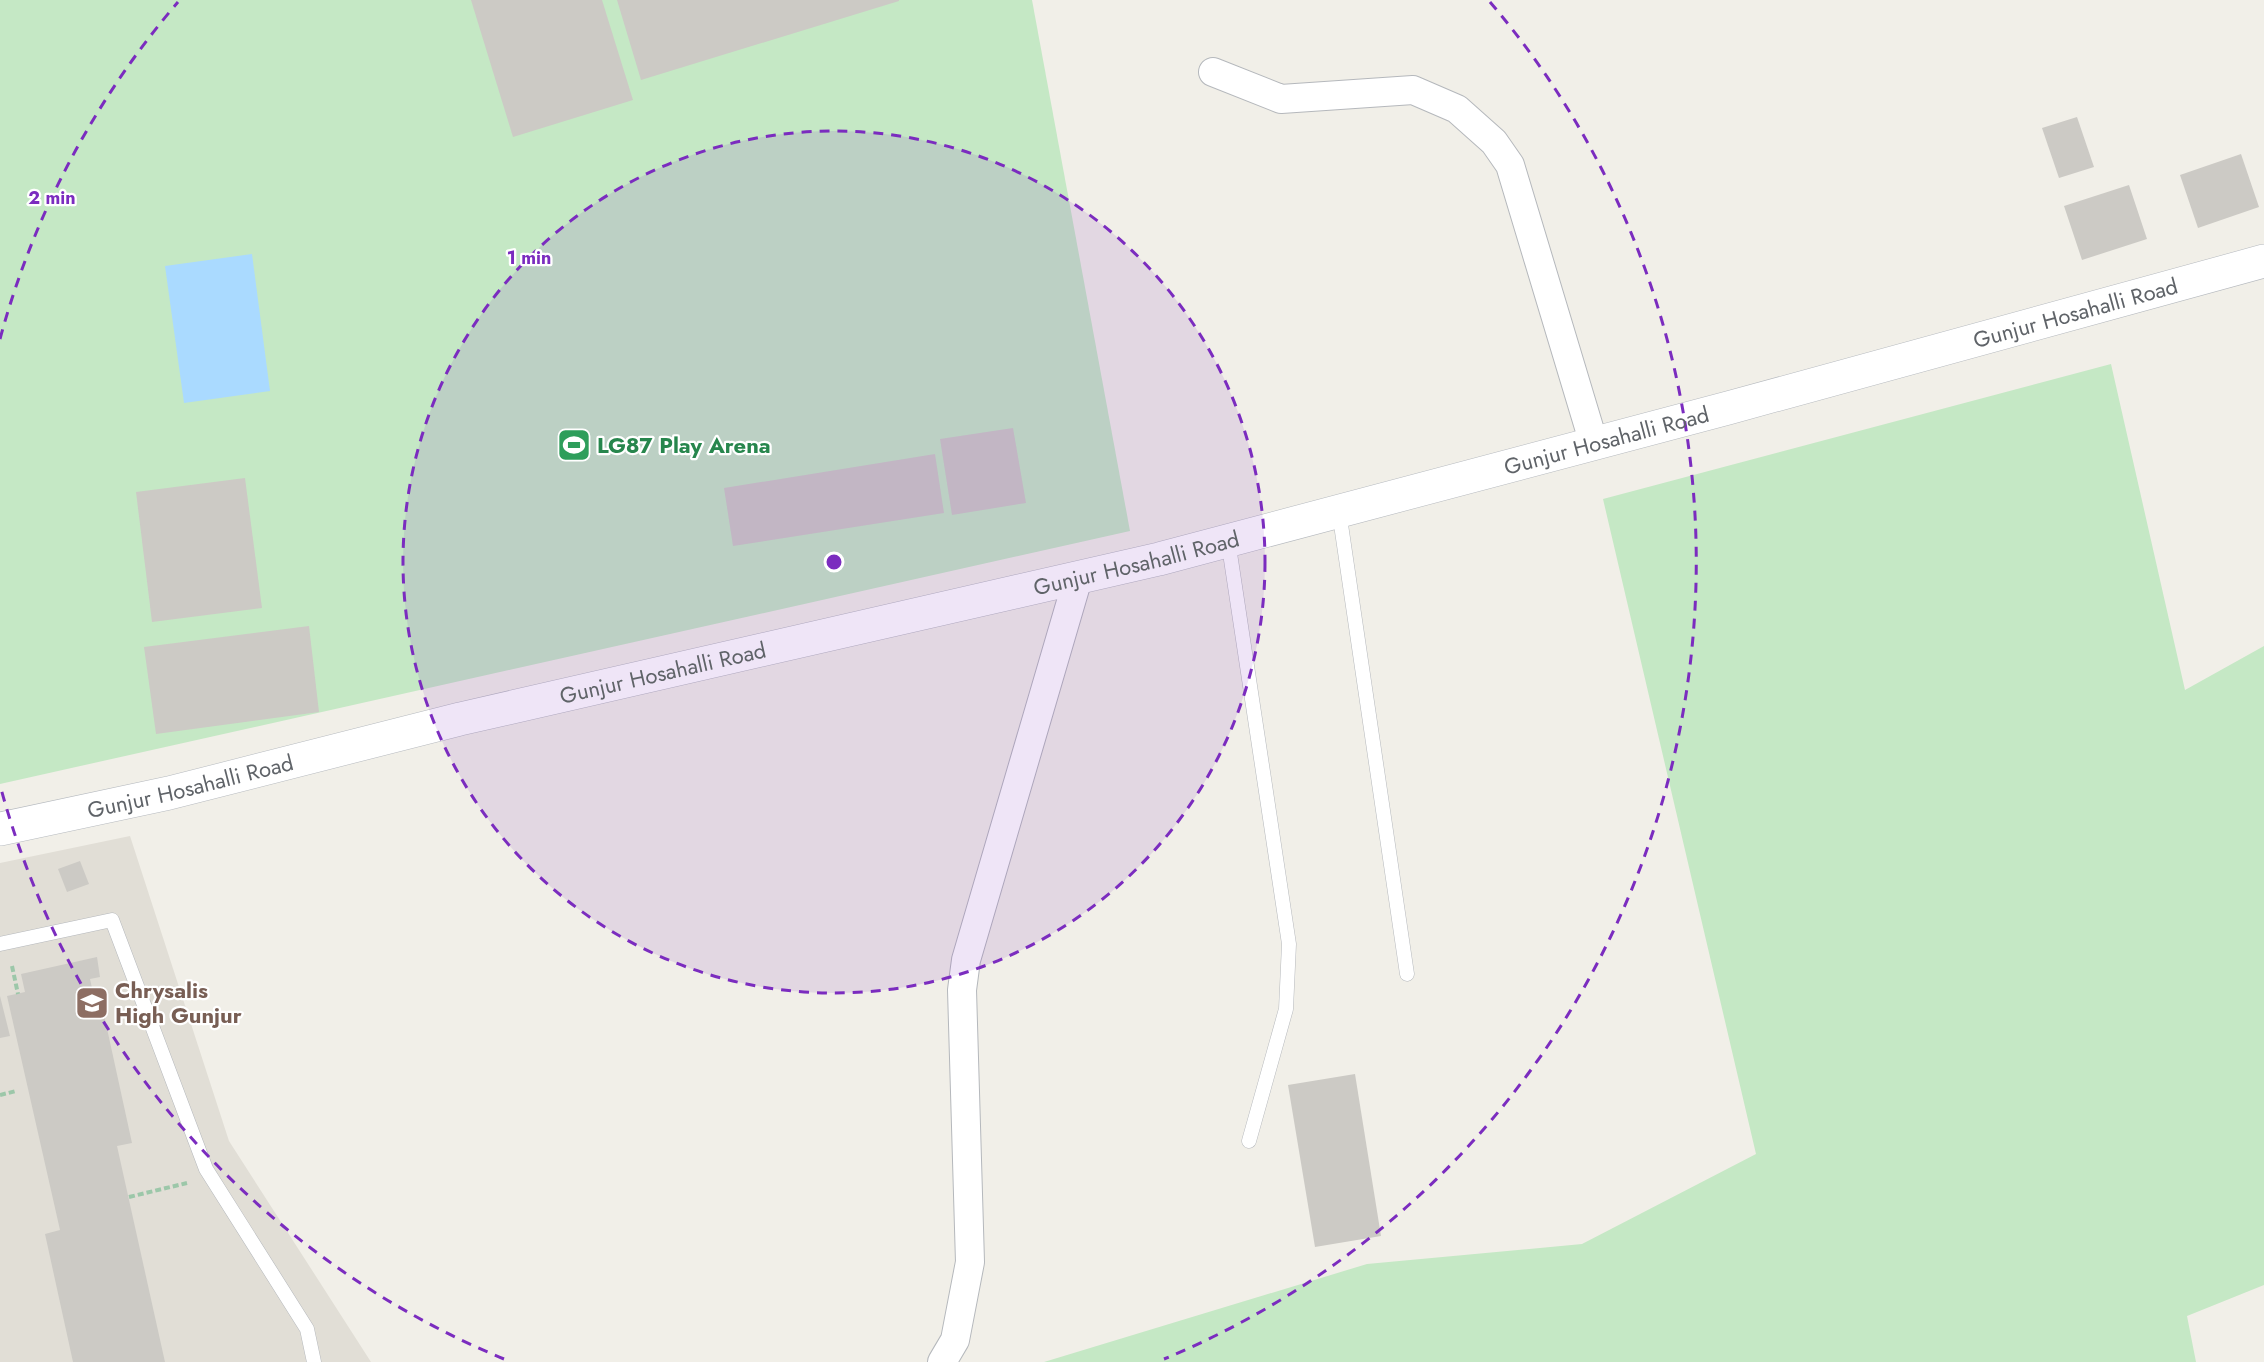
<svg xmlns="http://www.w3.org/2000/svg" width="2264" height="1362" viewBox="0 0 2264 1362" font-family="Jost,sans-serif">
  <style>
    .education { fill: #e1ded6 }
    .green { fill: #c5e8c5 }
    .water { fill: #aadaff }
    .building { fill: #cccac5 }
    .lines { fill: none; stroke-linecap: round; stroke-linejoin: round }
    .lane-casing { stroke: #b5b8bc; stroke-width: 15 }
    .street-casing { stroke: #b5b8bc; stroke-width: 30 }
    .secondary-casing { stroke: #b6babf; stroke-width: 34 }
    .path { stroke: #9cc7a9; stroke-width: 4; stroke-dasharray: 6 3; stroke-linecap: butt }
    .lane { stroke: #fff; stroke-width: 14 }
    .street { stroke: #fff; stroke-width: 28 }
    .secondary { stroke: #fff; stroke-width: 33 }
    .ring { fill: none; stroke: #7b2cbf; stroke-width: 3; stroke-dasharray: 10 8 }
    .labels { text-anchor: middle; stroke-width: 4.5; stroke-linejoin: round; paint-order: stroke }
    .street-label { font-size: 22px; fill: #5f6368; stroke: #fff }
    .leisure-label { font-size: 22px; font-weight: bold; fill: #27864d; stroke: #fff; text-anchor: start }
    .education-label { font-size: 22px; font-weight: bold; fill: #785e54; stroke: #fff; text-anchor: start }
    .centre { fill: #7b2cbf; stroke: #fff; stroke-width: 3 }
    .ring-label { font-size: 18px; text-anchor: middle; font-weight: bold; fill: #7b2cbf; stroke: #fff; stroke-width: 4.5; stroke-linejoin: round; paint-order: stroke }
  </style>
  <rect width="100%" height="100%" fill="#f1efe8"/>
  <path class="education" d="M130,836L229,1141L371,1362H0V863Z"/>
  <g class="green">
    <path d="M0,0H1032L1130,531L0,784Z"/>
    <path d="M2111,364L2185,690L2264,646V1285L2187,1316L2196,1362H1044L1367,1264L1582,1244L1756,1154L1603,499Z"/>
  </g>
  <path class="water" d="M252,254L270,391L184,403L165,266Z"/>
  <g class="building">
    <path d="M471,0H602L633,100L513,137Z"/>
    <path d="M617,0H899V1L641,80Z"/>
    <path d="M2077,117L2094,167L2059,178L2042,128Z"/>
    <path d="M2241,154L2259,207L2198,228L2180,175Z"/>
    <path d="M2129,185L2147,239L2082,260L2064,206Z"/>
    <path d="M1013,428L1026,503L952,515L940,439Z"/>
    <path d="M935,454L944,513L733,546L724,488Z"/>
    <path d="M245,478L262,608L152,622L136,492Z"/>
    <path d="M309,626L319,712L156,734L144,647Z"/>
    <path d="M80,861L89,884L67,892L58,869Z"/>
    <path d="M97,957L100,977L90,979L95,1002L101,1001L132,1143L117,1146L165,1362H73L45,1234L60,1230L7,996L25,992L21,974Z"/>
    <path d="M0,996L10,1036L0,1038Z"/>
    <path d="M1355,1074L1381,1236L1315,1247L1288,1085Z"/>
  </g>
  <g class="lines">
    <defs>
      <g id="lane">
        <path d="M1339,511L1407,974"/>
        <path d="M1228,540L1289,944L1286,1009L1249,1141"/>
        <path d="M0,944L112,920L206,1169L307,1329L314,1362"/>
      </g>
      <g id="street">
        <path d="M1213,72L1281,99L1413,90L1457,109L1494,142L1510,165L1594,444"/>
        <path d="M942,1362L955,1340L970,1262L962,990L966,960L1078,578"/>
      </g>
      <g id="secondary">
        <path id="s1" d="M0,829L169,793L460,719L1159,559L1728,408L2264,261"/>
      </g>
    </defs>
    <use href="#lane" class="lane-casing"/>
    <use href="#street" class="street-casing"/>
    <use href="#secondary" class="secondary-casing"/>
    <g class="path">
      <path d="M12,966L18,994"/>
      <path d="M0,1095L16,1091"/>
      <path d="M129,1197L187,1183"/>
    </g>
    <use href="#lane" class="lane"/>
    <use href="#street" class="street"/>
    <use href="#secondary" class="secondary"/>
  </g>
  <circle cx="834" cy="562" r="431" fill="#7b2cbf" fill-opacity=".12"/>
  <g class="ring">
    <circle cx="834" cy="562" r="431"/>
    <path d="M504 1359A863 863 0 0 1 0 785M0 339A863 863 0 0 1 178 2M1490 2A863 863 0 0 1 1164 1359"/>
  </g>
  <defs>
    <symbol id="stadium-square" viewBox="-11 -11 22 22"><rect x="-9" y="-9" width="18" height="18" rx="4" fill="#2e9e5b" stroke="#fff"/><path d="M0-5a6.5 5 0 1 0 0 10a6.5 5 0 1 0 0-10ZM-3.5-1.8h7v3.6h-7Z" fill="#fff"/></symbol>
    <symbol id="school-square" viewBox="-11 -11 22 22"><rect x="-9" y="-9" width="18" height="18" rx="4" fill="#8d6e63" stroke="#fff"/><path d="M0-5L7-2L0 1L-7-2ZM-4 1L0 2.5L4 1V4Q0 6-4 4Z" fill="#fff"/></symbol>
  </defs>
  <g fill-rule="evenodd">
    <use href="#stadium-square" x="555" y="426" width="38" height="38"/>
    <use href="#school-square" x="73" y="984" width="38" height="38"/>
  </g>
  <g class="labels">
    <g class="street-label">
      <text dy="8" stroke="none"><textPath href="#s1" startOffset="2139">Gunjur Hosahalli Road</textPath></text>
      <text dy="8" stroke="none"><textPath href="#s1" startOffset="1653">Gunjur Hosahalli Road</textPath></text>
      <text dy="8" stroke="none"><textPath href="#s1" startOffset="1167">Gunjur Hosahalli Road</textPath></text>
      <text dy="8" stroke="none"><textPath href="#s1" startOffset="681">Gunjur Hosahalli Road</textPath></text>
      <text dy="8" stroke="none"><textPath href="#s1" startOffset="195">Gunjur Hosahalli Road</textPath></text>
    </g>
    <g class="leisure-label">
      <text x="597" y="453">LG87 Play Arena</text>
    </g>
    <g class="education-label">
      <text x="115" y="998">Chrysalis<tspan x="115" dy="25">High Gunjur</tspan></text>
    </g>
  </g>
  <circle cx="834" cy="562" r="9" class="centre"/>
  <g class="ring-label">
    <text x="52" y="204">2 min</text>
    <text x="529" y="264">1 min</text>
  </g>
</svg>
